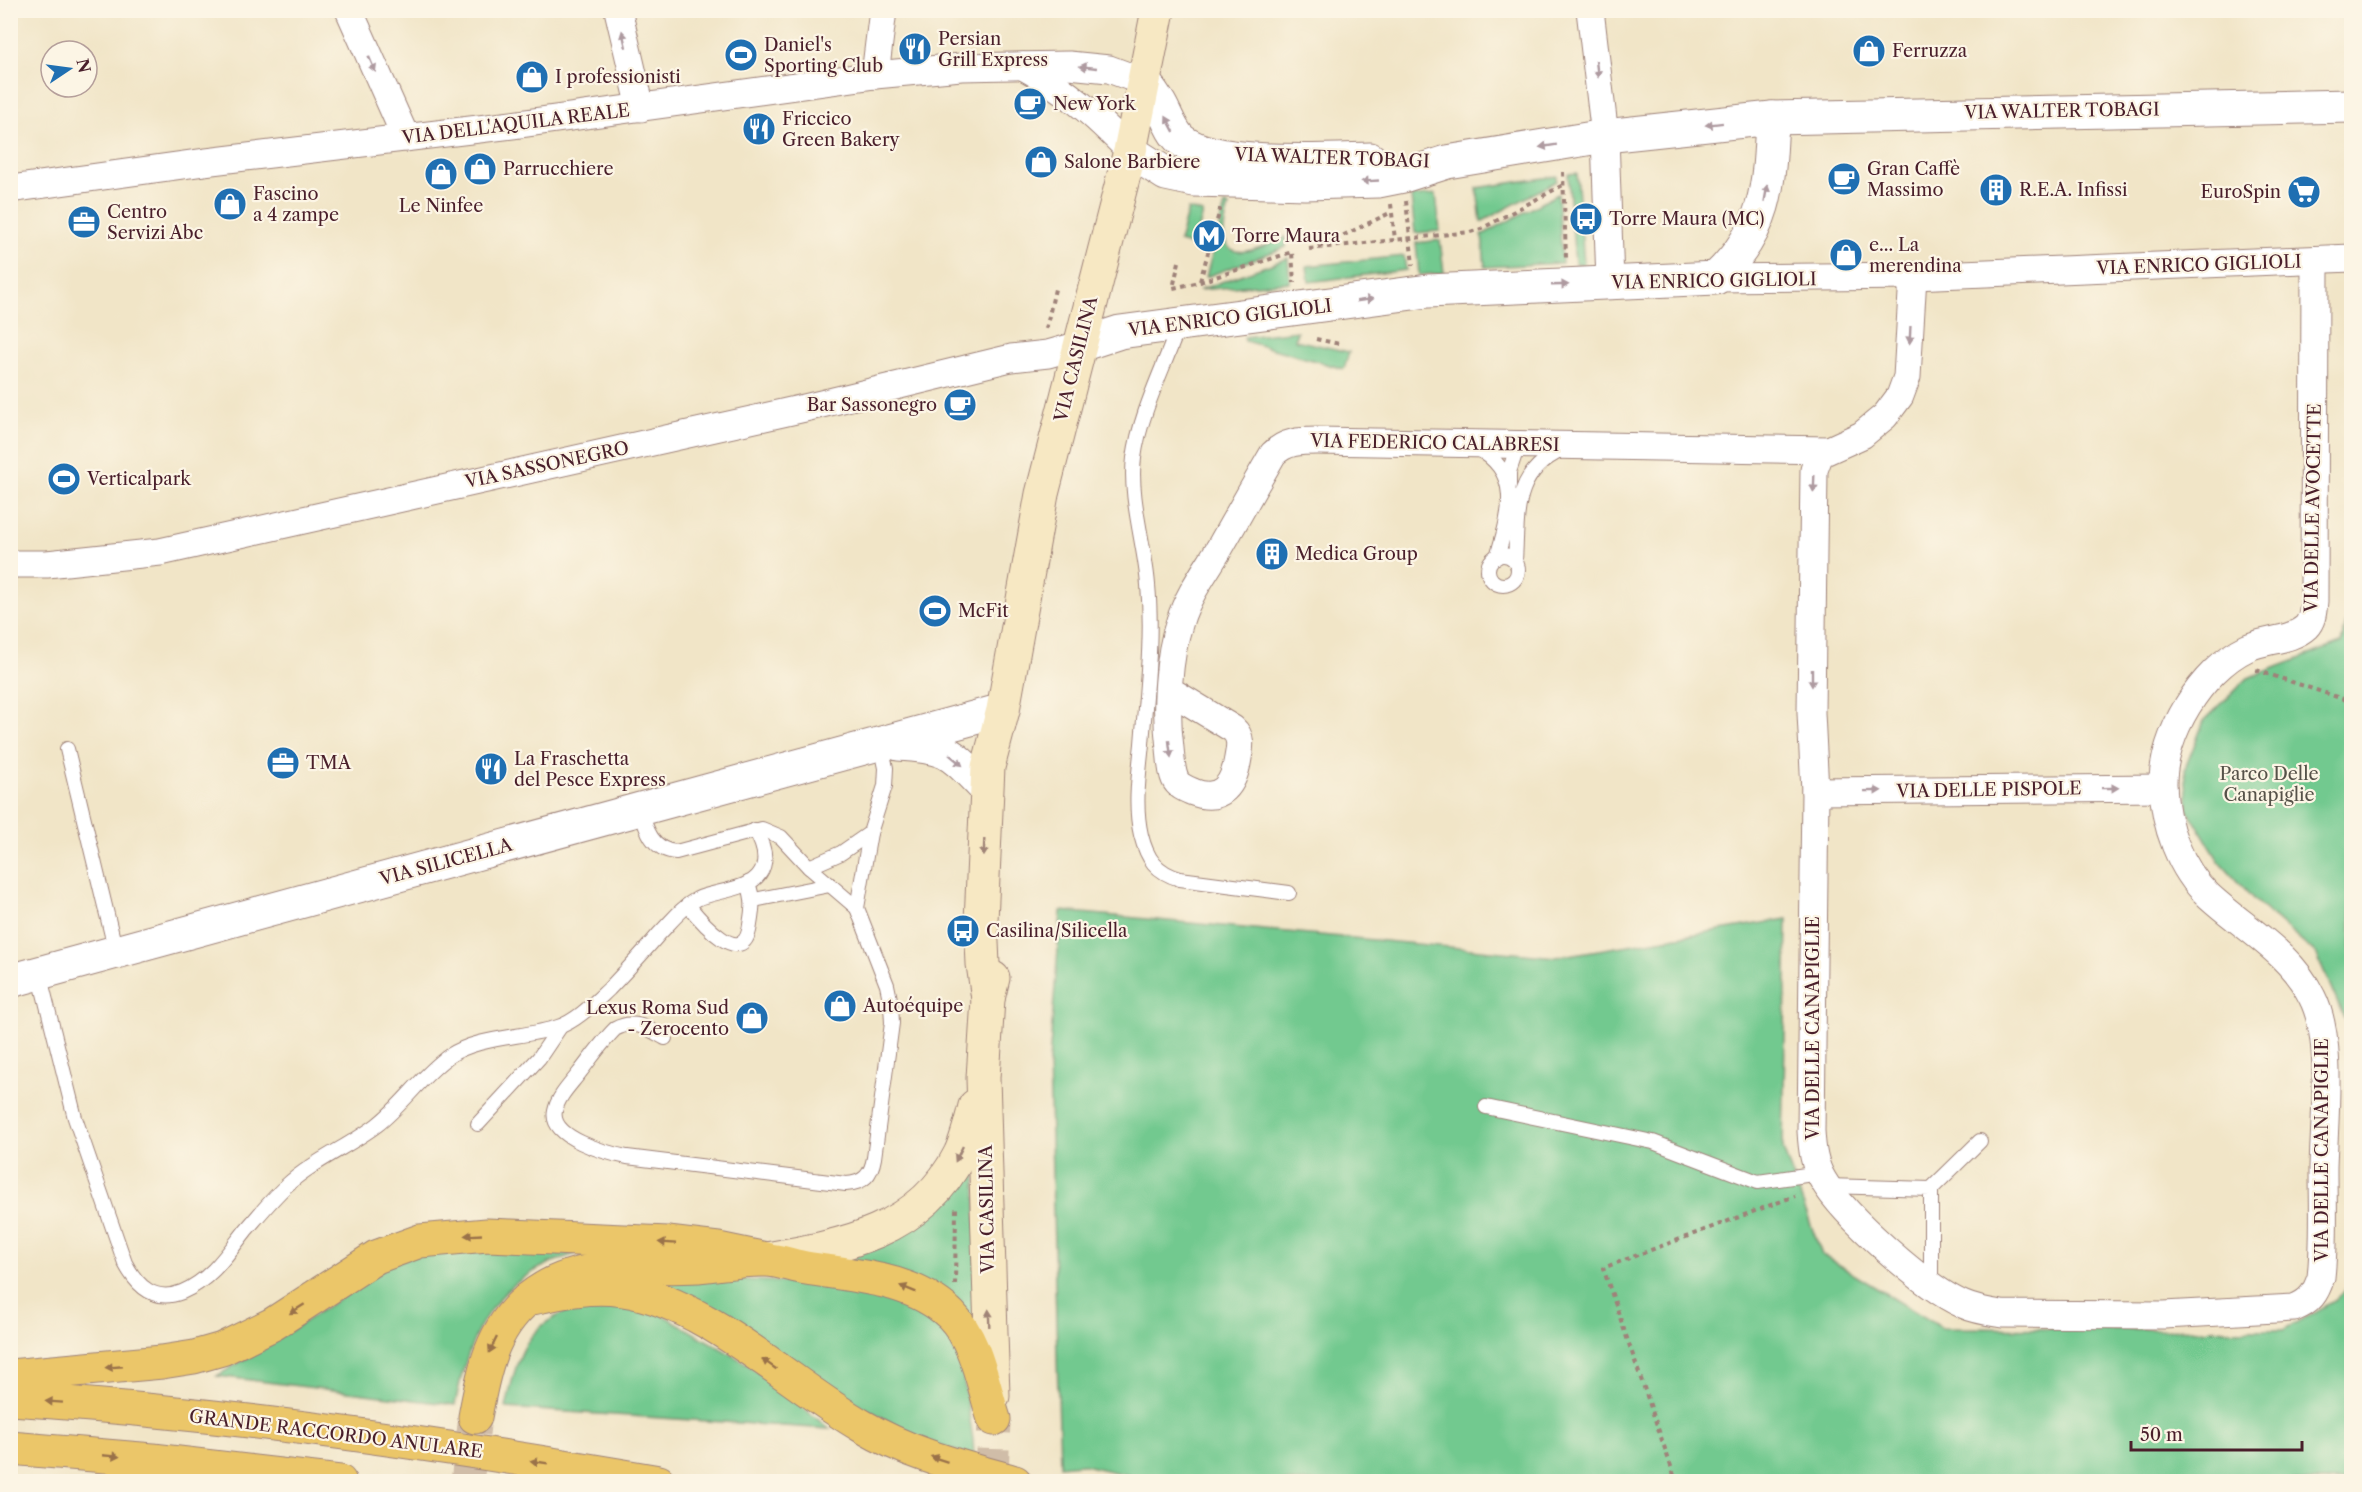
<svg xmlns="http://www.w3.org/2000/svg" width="2362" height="1492" viewBox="0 0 2362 1492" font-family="'Libre Caslon Text',serif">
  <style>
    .green { fill: #72c98f; stroke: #5e745d; stroke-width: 1.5 }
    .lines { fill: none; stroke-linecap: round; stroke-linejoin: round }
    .primary-tunnel { stroke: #d0bda8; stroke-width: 33; stroke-dasharray: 33 16; stroke-linecap: butt }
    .service-casing { stroke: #9e8279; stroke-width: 16 }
    .minor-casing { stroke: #9e8279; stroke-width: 29 }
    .tertiary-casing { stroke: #9e8279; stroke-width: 35 }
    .secondary-casing { stroke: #9e8279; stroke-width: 35 }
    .primary-casing { stroke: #9e8279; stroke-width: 35 }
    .motorway-casing { stroke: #9e8279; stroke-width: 35 }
    .path { stroke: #9e8279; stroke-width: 4; stroke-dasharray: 4.5 4.5; stroke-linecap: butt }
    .service { stroke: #fff; stroke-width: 14 }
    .minor { stroke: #fff; stroke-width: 27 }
    .tertiary { stroke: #fff; stroke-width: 33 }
    .secondary { stroke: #f7e8c3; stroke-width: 33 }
    .primary { stroke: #ebc669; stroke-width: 33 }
    .motorway { stroke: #ebc669; stroke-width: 33 }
    .oneway { fill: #ae9aa0 }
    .oneway2 { fill: #a08477 }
    .oneway3 { fill: #9a724a }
    .labels { text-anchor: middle; stroke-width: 4.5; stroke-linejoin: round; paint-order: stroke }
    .poi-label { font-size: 18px; fill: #4a1f2b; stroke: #fcf5e5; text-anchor: start }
    .street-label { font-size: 18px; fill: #4a1f2b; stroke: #fcf5e5 }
    .park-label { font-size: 18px; fill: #565249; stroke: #fcf5e5 }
  </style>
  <rect width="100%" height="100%" fill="#fcf5e5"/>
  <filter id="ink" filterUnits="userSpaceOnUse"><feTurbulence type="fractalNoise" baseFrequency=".0167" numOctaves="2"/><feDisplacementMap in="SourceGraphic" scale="12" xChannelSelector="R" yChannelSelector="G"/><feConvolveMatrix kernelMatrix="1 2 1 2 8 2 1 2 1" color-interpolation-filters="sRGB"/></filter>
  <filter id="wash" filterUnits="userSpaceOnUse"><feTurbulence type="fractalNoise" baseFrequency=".008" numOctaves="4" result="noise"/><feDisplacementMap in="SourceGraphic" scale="24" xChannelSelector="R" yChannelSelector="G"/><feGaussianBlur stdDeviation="1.35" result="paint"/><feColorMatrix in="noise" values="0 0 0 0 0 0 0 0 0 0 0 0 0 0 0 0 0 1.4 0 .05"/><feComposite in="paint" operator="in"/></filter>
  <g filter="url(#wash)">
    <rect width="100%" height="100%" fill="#f1e5c7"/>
    <g class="green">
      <path d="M1577,173L1584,264H1575L1568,174Z"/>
      <path d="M1557,176V181L1481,222L1477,188Z"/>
      <path d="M1436,194L1440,231L1415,233L1411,197Z"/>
      <path d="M1558,194L1562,263L1485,267L1482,235Z"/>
      <path d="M1225,205L1229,207C1227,215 1223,227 1224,236C1227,267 1270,243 1286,237V247L1206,277Z"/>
      <path d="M1188,209L1203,213L1194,246L1179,242Z"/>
      <path d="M1440,240L1444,273L1419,275L1416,243Z"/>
      <path d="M1404,256L1406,270L1309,282L1307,266Z"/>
      <path d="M1288,258L1290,282L1199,290Z"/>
      <path d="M1297,331L1295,340L1349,352L1344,369L1245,341L1244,337Z"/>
      <path d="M2350,607H2351V1034L2317,955L2255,901L2219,861L2188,810L2185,768L2204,721L2248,678L2341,643Z"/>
      <path d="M1061,911L1556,957L1787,919L1783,1149L1822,1255L1942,1328L2283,1330L2336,1300L2351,1282V1481L1157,1482L1080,1464L1060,1466L1049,1062Z"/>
      <path d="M976,1151V1332L844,1260Z"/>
      <path d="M429,1250L576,1254C496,1277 470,1327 455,1405L217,1376L295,1328L392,1263Z"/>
      <path d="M627,1274L845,1285L936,1314L961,1362L973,1440L974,1456L927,1443Z"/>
      <path d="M596,1303L644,1304L746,1363L830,1429L506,1408C519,1345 529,1318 596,1303Z"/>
    </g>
  </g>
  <g filter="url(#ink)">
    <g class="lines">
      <g class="primary-tunnel">
        <path d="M467,1482L475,1417"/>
        <path d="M992,1482L994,1419"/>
      </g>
      <defs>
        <g id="service">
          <path d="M1179,325C1164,368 1140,413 1134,458C1129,497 1145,545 1148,585C1153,638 1146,691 1142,744C1139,774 1134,805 1141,835C1147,859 1156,872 1180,879L1289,893"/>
          <path d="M1476,448C1524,472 1509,516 1497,557"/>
          <path d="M1509,486V472L1518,445"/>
          <circle cx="1503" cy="570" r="15"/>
          <path d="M1515,561C1518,514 1512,473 1562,450"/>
          <path d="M67,749L116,952"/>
          <path d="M640,809C646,829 652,850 676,852L762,829L781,837L809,867L841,853L870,833"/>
          <path d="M809,867L857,908"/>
          <path d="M754,900L830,885"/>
          <path d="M688,905C700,920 744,972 750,925C753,907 754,900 748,883"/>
          <path d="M39,973L75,1118L125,1263C137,1286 154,1303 182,1292C211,1280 228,1253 246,1230C259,1215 272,1199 286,1186C313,1161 348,1147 377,1125C403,1105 422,1075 449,1056C478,1036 525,1038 558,1027C577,1021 595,1002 609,989C626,971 643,953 659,934C671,922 682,907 697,899C714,891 750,890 760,873C769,860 762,842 755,830"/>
          <path d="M665,1038C649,1029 634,1018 615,1029C602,1042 591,1058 580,1072C571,1084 558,1096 555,1111C549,1138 607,1153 627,1157L846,1184C864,1183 871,1175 874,1158L892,1023L891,1004L887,985L857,908L870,833L885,786L886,768L881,744"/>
          <path d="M1486,1107L1653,1142L1758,1182L1819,1173"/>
          <path d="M478,1124L539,1058L560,1027"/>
          <path d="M1827,1186L1931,1189V1285"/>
          <path d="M1931,1189L1980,1141"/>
        </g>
        <g id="minor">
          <path d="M349,10L406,138"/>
          <path d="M618,10L641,108"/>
          <path d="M1590,10L1605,136L1610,283"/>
          <path d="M1023,66C1068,91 1094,114 1130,151"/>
          <path d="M875,75L883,10"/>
          <path d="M10,189L205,162L512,125L875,75L961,67L1069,65L1109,69L1144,82"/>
          <path d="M1913,276L1907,377L1900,396L1885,416L1862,435L1820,454L1814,470L1811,713L1815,791L1811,1131C1812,1149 1814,1165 1823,1180C1844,1216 1924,1287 1962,1304C1975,1310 1988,1312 2002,1314L2164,1315L2294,1308C2310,1302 2316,1293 2321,1277C2325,1241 2323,1204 2323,1168C2324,1121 2334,1039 2312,997C2290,952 2245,929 2209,896C2180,869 2164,825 2163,785C2162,735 2201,670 2247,648C2265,639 2291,641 2306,627C2313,620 2313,610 2314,601L2315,261"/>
          <path d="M1716,278L1913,276L2352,258"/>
          <path d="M10,564H47L160,552L809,407L1011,358L1048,354L1080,345"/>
          <path d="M1169,690L1233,729C1242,737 1240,747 1238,758C1234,784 1222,803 1193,792C1186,789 1178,786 1175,779C1171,770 1171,757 1170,748C1165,711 1168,656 1180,621C1188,595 1205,572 1219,549C1237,517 1255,485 1273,454C1286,441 1300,441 1317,441L1827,450"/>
          <path d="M1815,791L2163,788"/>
        </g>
        <g id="tertiary">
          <path d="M1144,82C1150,89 1155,96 1160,104C1167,116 1171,131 1181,140C1214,167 1326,160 1370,159"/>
          <path d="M1130,151L1166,174L1194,180L1305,183L1378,181L1403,176L1447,162L1605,136L1772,118L2352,106"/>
          <path d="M1080,345L1120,332L1428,291L1716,278C1768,229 1769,185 1772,118"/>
          <path d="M898,744C950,747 951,753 986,789"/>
          <path d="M10,981L1003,710"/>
        </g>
        <g id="secondary">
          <path d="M988,999L983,964L981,921L988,767L1003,710L1042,494L1130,151L1158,10"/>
          <path d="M766,1259C843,1246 921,1232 960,1154C967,1139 971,1122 975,1106"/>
          <path d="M993,1396L983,1078L988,999L993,978"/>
        </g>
        <path id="primary" d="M475,1417C483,1373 491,1329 528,1299C577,1259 639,1269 698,1266C720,1264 744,1259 766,1260C779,1260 793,1266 806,1268C855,1276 913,1278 951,1315C976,1340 983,1385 994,1419"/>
        <g id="motorway">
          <path d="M528,1299C560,1292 591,1285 623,1290C706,1302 789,1384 862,1426C909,1454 962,1467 1015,1482"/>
          <path d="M10,1376L162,1362L194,1357L222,1349L273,1324L376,1257L420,1241L487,1235L668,1243L718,1249L766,1259"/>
          <path d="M10,1399C228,1413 444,1445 659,1482"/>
          <path d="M10,1448L153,1460L340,1482"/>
        </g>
      </defs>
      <use href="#service" class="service-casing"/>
      <use href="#minor" class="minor-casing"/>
      <use href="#tertiary" class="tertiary-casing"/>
      <use href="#secondary" class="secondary-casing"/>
      <use href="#primary" class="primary-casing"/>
      <use href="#motorway" class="motorway-casing"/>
      <g class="path">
        <path d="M1563,172L1566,258"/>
        <path d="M1406,201L1413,265"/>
        <path d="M1391,204L1395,240"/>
        <path d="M1319,247L1392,212"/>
        <path d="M1309,249L1470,232L1481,229L1563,185"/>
        <path d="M1179,262L1173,288L1200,282L1292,252L1294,283"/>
        <path d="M1200,281L1220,210H1218"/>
        <path d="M1046,329L1055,289"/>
        <path d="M1316,339L1340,344"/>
        <path d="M2256,670L2352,702"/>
        <path d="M955,1285L956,1208"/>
        <path d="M1680,1482L1675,1478L1603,1268L1795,1196"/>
      </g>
      <use href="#service" class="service"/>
      <use href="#minor" class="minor"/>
      <use href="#tertiary" class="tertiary"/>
      <use href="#secondary" class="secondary"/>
      <use href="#primary" class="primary"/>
      <use href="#motorway" class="motorway"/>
    </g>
    <defs><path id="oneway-solid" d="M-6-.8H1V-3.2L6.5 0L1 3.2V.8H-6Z" transform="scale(1.5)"/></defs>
    <g class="oneway">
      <use href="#oneway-solid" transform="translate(624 39) rotate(-103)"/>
      <use href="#oneway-solid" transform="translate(372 64) rotate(67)"/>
      <use href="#oneway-solid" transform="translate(1088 67) rotate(-174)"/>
      <use href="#oneway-solid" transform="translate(1597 69) rotate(83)"/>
      <use href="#oneway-solid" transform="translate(1170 124) rotate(-118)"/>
      <use href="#oneway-solid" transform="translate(1714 124) rotate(173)"/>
      <use href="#oneway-solid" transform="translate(1548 146) rotate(171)"/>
      <use href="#oneway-solid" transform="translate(1370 181) rotate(177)"/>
      <use href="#oneway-solid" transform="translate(1766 193) rotate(-80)"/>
      <use href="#oneway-solid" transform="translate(1560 285) rotate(-2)"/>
      <use href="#oneway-solid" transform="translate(1365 300) rotate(-8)"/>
      <use href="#oneway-solid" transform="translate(1910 335) rotate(93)"/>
      <use href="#oneway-solid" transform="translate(1814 484) rotate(92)"/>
      <use href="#oneway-solid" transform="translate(1812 678) rotate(90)"/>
      <use href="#oneway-solid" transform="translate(1170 749) rotate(83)"/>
      <use href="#oneway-solid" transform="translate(956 760) rotate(40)"/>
      <use href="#oneway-solid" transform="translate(2110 788) rotate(-1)"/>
      <use href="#oneway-solid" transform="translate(1873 791) rotate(-1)"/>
    </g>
    <g class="oneway2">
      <use href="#oneway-solid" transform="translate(984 848) rotate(92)"/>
      <use href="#oneway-solid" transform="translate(959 1154) rotate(116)"/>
      <use href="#oneway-solid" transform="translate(989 1318) rotate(-92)"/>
    </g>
    <g class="oneway3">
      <use href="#oneway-solid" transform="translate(473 1235) rotate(177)"/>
      <use href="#oneway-solid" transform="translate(667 1243) rotate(-176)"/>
      <use href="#oneway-solid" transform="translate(908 1289) rotate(-158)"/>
      <use href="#oneway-solid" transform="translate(297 1309) rotate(148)"/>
      <use href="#oneway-solid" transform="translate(493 1345) rotate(116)"/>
      <use href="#oneway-solid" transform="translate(769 1364) rotate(-145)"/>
      <use href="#oneway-solid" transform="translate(114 1367) rotate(175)"/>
      <use href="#oneway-solid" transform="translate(54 1402) rotate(-176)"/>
      <use href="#oneway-solid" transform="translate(111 1456) rotate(5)"/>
      <use href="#oneway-solid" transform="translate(939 1459) rotate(-162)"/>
      <use href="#oneway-solid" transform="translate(539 1462) rotate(-171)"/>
    </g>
  </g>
  <defs>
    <symbol id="restaurant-disc" viewBox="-11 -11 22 22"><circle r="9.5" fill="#1f6fb2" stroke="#fcf5e5"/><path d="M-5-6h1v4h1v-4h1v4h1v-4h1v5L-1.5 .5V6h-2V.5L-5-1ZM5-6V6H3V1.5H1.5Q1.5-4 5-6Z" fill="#fff"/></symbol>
    <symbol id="shop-disc" viewBox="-11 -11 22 22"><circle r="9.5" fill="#1f6fb2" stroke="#fcf5e5"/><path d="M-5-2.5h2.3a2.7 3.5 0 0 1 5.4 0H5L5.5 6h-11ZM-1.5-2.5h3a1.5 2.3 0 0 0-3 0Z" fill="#fff"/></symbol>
    <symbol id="stadium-disc" viewBox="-11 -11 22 22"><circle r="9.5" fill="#1f6fb2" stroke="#fcf5e5"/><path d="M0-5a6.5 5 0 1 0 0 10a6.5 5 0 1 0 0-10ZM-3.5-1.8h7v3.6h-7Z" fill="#fff"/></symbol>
    <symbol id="cafe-disc" viewBox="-11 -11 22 22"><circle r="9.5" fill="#1f6fb2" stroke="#fcf5e5"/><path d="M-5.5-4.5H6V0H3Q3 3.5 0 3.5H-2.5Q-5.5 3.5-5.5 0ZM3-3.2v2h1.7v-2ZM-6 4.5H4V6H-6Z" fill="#fff"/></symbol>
    <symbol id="building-disc" viewBox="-11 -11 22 22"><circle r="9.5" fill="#1f6fb2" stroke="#fcf5e5"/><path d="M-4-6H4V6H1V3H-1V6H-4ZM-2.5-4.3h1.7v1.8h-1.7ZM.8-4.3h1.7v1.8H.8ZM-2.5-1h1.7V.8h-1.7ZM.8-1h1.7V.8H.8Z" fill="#fff"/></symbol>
    <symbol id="supermarket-disc" viewBox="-11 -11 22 22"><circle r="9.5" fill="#1f6fb2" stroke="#fcf5e5"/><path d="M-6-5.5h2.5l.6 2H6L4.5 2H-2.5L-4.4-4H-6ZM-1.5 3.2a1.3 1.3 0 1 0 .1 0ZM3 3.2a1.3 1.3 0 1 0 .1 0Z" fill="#fff"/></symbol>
    <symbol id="bus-disc" viewBox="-11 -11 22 22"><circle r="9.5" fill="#1f6fb2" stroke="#fcf5e5"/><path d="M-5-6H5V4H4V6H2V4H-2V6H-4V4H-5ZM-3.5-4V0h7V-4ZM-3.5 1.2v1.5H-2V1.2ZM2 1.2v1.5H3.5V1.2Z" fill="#fff"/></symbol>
    <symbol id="office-disc" viewBox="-11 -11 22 22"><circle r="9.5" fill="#1f6fb2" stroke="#fcf5e5"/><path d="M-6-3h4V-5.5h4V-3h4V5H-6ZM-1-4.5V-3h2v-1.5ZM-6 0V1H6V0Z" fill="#fff"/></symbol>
    <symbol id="metro-disc" viewBox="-11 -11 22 22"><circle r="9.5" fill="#1f6fb2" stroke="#fcf5e5"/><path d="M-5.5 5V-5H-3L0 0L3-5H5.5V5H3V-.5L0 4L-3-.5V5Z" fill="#fff"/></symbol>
  </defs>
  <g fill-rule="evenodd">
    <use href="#restaurant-disc" x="896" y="30" width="38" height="38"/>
    <use href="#shop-disc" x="1850" y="32" width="38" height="38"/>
    <use href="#stadium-disc" x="722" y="36" width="38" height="38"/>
    <use href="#shop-disc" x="513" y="58" width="38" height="38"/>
    <use href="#cafe-disc" x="1011" y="85" width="38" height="38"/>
    <use href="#restaurant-disc" x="740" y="110" width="38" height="38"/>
    <use href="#shop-disc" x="1022" y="143" width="38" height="38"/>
    <use href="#shop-disc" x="461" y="150" width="38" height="38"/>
    <use href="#shop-disc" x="422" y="155" width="38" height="38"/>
    <use href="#cafe-disc" x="1825" y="160" width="38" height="38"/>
    <use href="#building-disc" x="1977" y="171" width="38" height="38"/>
    <use href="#supermarket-disc" x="2285" y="173" width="38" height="38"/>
    <use href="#shop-disc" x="211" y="185" width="38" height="38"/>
    <use href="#bus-disc" x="1567" y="200" width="38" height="38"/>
    <use href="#office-disc" x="65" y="203" width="38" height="38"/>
    <use href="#metro-disc" x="1190" y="217" width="38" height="38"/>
    <use href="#shop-disc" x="1827" y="236" width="38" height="38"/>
    <use href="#cafe-disc" x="941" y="386" width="38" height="38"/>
    <use href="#stadium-disc" x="45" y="460" width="38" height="38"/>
    <use href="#building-disc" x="1253" y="535" width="38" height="38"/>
    <use href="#stadium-disc" x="916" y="592" width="38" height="38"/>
    <use href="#office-disc" x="264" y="744" width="38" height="38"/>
    <use href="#restaurant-disc" x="472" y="750" width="38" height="38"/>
    <use href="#bus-disc" x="944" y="912" width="38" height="38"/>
    <use href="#shop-disc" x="821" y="987" width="38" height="38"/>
    <use href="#shop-disc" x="733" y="999" width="38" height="38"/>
  </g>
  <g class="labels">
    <g class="poi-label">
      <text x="938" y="45">Persian<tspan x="938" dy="21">Grill Express</tspan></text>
      <text x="764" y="51">Daniel's<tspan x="764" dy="21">Sporting Club</tspan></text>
      <text x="1892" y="57">Ferruzza</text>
      <text x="555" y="83">I professionisti</text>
      <text x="1053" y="110">New York</text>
      <text x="782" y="125">Friccico<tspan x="782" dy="21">Green Bakery</tspan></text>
      <text x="1064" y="168">Salone Barbiere</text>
      <text x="503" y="175">Parrucchiere</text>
      <text x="1867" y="175">Gran Caffè<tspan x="1867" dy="21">Massimo</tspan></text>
      <text x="2019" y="196">R.E.A. Infissi</text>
      <text x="2281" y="198" text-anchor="end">EuroSpin</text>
      <text x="253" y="200">Fascino<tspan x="253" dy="21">a 4 zampe</tspan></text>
      <text x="441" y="212" text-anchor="middle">Le Ninfee</text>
      <text x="107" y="218">Centro<tspan x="107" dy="21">Servizi Abc</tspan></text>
      <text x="1609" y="225">Torre Maura (MC)</text>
      <text x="1232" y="242">Torre Maura</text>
      <text x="1869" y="251">e... La<tspan x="1869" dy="21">merendina</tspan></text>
      <text x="937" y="411" text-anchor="end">Bar Sassonegro</text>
      <text x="87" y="485">Verticalpark</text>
      <text x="1295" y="560">Medica Group</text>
      <text x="958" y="617">McFit</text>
      <text x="514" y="765">La Fraschetta<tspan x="514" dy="21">del Pesce Express</tspan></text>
      <text x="306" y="769">TMA</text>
      <text x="986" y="937">Casilina/Silicella</text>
      <text x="863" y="1012">Autoéquipe</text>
      <text x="729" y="1014" text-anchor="end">Lexus Roma Sud<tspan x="729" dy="21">- Zerocento</tspan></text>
    </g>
    <g class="street-label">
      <text transform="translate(2062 111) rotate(-1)" y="6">VIA WALTER TOBAGI</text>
      <text transform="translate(516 124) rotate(-7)" y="6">VIA DELL'AQUILA REALE</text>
      <text transform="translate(1332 158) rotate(2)" y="6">VIA WALTER TOBAGI</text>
      <text transform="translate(2199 265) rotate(-2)" y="6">VIA ENRICO GIGLIOLI</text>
      <text transform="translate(1714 281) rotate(-1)" y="6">VIA ENRICO GIGLIOLI</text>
      <text transform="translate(1230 318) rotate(-7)" y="6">VIA ENRICO GIGLIOLI</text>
      <text transform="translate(1076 359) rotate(-76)" y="6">VIA CASILINA</text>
      <text transform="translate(1435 443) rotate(1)" y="6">VIA FEDERICO CALABRESI</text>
      <text transform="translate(547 465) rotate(-12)" y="6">VIA SASSONEGRO</text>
      <text transform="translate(2313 508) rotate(-89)" y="6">VIA DELLE AVOCETTE</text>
      <text transform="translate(1989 790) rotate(-1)" y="6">VIA DELLE PISPOLE</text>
      <text transform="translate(446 862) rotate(-15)" y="6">VIA SILICELLA</text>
      <text transform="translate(1813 1028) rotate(-90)" y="6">VIA DELLE CANAPIGLIE</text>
      <text transform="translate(2322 1150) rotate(-90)" y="6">VIA DELLE CANAPIGLIE</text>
      <text transform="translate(987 1209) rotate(-91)" y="6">VIA CASILINA</text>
      <text transform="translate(336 1434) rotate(7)" y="6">GRANDE RACCORDO ANULARE</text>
    </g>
    <g class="park-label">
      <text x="2269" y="780">Parco Delle<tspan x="2269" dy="21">Canapiglie</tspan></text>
    </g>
  </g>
  <rect width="2362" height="1492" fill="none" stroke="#fcf5e5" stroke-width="36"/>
  <g transform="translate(69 69) rotate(77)"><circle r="28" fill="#fcf5e5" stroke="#b59f9b" stroke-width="1.5"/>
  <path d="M0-4.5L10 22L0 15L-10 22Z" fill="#1f6fb2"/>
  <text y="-9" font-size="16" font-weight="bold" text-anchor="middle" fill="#4a1f2b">N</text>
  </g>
  <path d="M2131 1441v9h171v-9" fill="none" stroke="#4a1f2b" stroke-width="3"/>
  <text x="2140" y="1441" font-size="18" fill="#4a1f2b" stroke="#fcf5e5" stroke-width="4.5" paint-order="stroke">50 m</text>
</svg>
